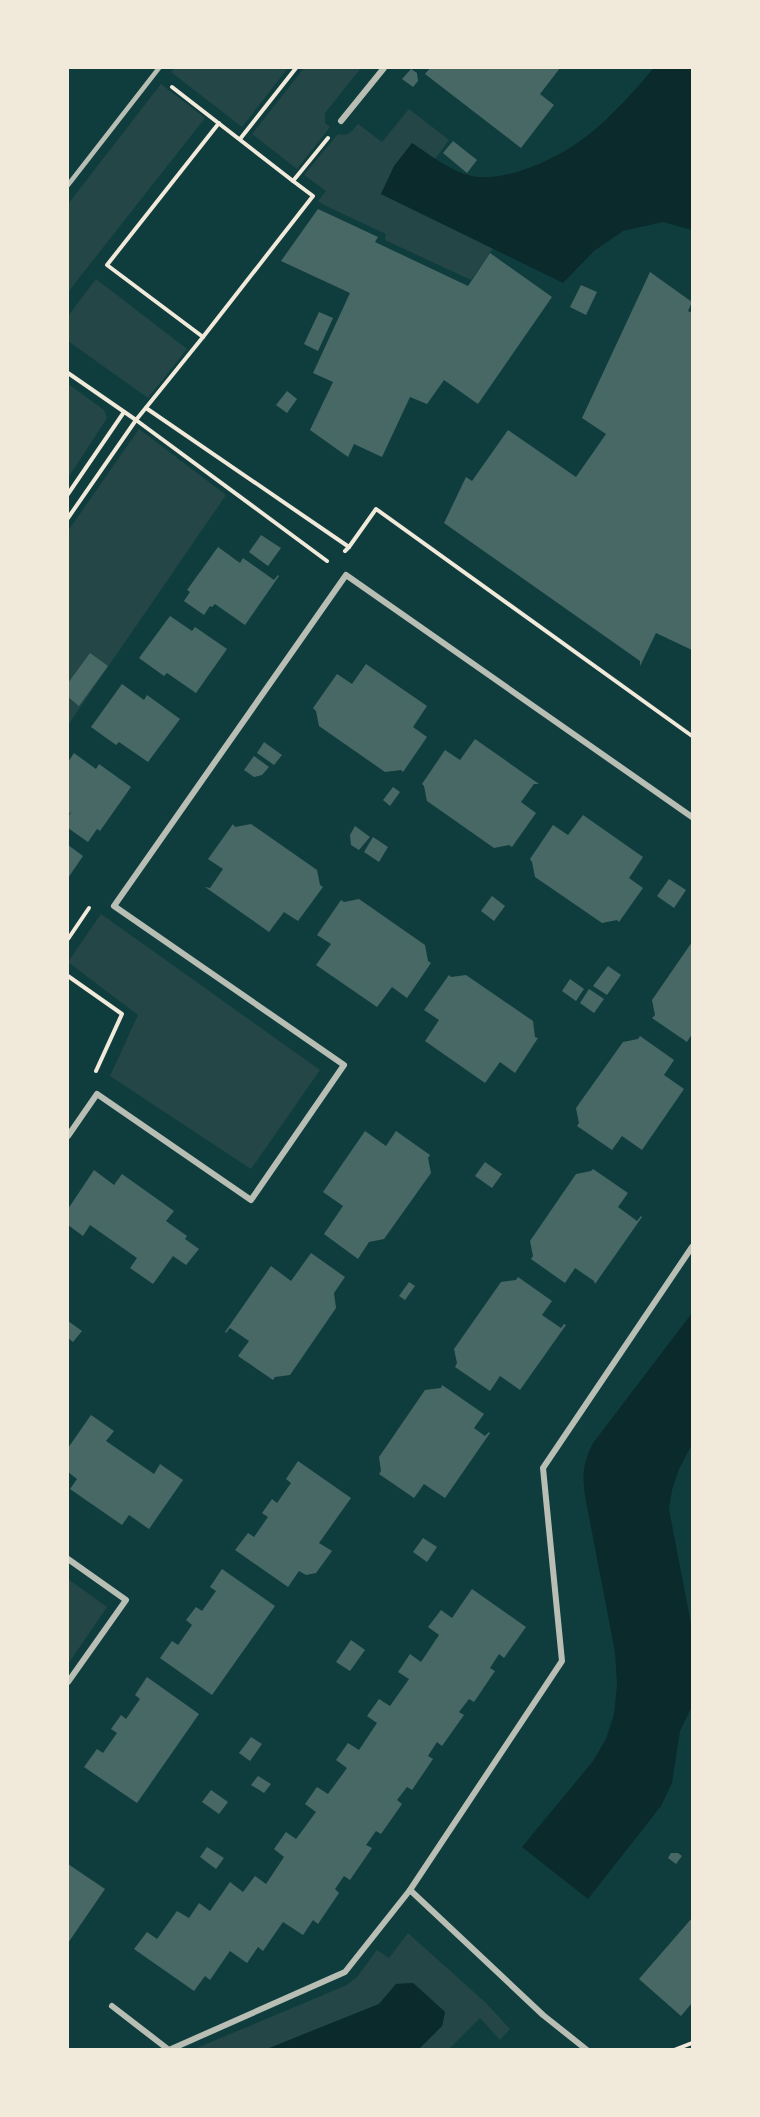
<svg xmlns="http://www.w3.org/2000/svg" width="760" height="2117" viewBox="0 0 760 2117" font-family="'PT Sans',sans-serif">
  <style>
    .green { fill: #244646 }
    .water { fill: #0a2a2b }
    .building { fill: #486865 }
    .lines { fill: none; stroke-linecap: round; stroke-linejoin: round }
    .path { stroke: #f1e9da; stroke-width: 4 }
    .service { stroke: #b8beb3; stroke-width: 4.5 }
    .minor { stroke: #b8beb3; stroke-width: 6 }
  </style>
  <rect width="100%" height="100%" fill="#0f3d3e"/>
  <g class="green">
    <path d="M175,68H288L242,127L171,72Z"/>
    <path d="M304,68H361L325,113V123L330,127L297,169L252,134Z"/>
    <path d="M161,84L205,118L68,292V204Z"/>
    <path d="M409,109L449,140L435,159L412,143L381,194L493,248L471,280L385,240L386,234L322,204L318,201L326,191L304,175L338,134C348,137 352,131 358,124L382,142Z"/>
    <path d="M96,279L187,349L148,398L68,341V316Z"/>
    <path d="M68,384L104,410L107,418L68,478Z"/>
    <path d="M139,429L226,495L68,725V531Z"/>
    <path d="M101,914L320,1070L251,1169L110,1076L138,1015L68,962Z"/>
    <path d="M68,1579L107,1607L68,1664Z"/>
    <path d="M408,1933L486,2003L510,2029L500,2040L480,2018L449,2049H419L442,2026L445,2012L413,1983L396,1984L379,2004L267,2049L192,2050L347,1985L357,1977L377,1950L389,1958Z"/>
  </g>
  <g class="water">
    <path d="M654,68H692V230L663,222L623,231L594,251L563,283L381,194L394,166L412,143C430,155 450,171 472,176C487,179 503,176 517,172C581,152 612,116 654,68Z"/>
    <path d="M692,1313V1444L679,1469L672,1490L669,1509L692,1629V1706L680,1731L672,1783L661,1806L588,1899L522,1847L593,1761L606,1739L614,1714L617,1685L615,1652L585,1496C582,1472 583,1464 593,1443Z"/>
    <path d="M413,1983L445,2012L442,2026L419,2049H267L379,2004L396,1984Z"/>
  </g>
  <g class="building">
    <path d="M430,68H560L540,94L554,105L521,148L425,74Z"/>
    <path d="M411,69L417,73L418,81L413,87L402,79Z"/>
    <path d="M453,141L477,160L467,173L443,153Z"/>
    <path d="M318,209L378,237L375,242L468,286L490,253L552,297L478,404L444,380L427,404L410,397L382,457L354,444L348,457L310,430L333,382L313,373L350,293L281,261Z"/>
    <path d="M650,272L692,302L688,311L692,313V650L656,633L640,666V661L444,523L466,477L472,481L508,430L576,477L606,434L582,418Z"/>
    <path d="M581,285L597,292L586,315L570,307Z"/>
    <path d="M319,312L333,318L318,351L304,344Z"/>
    <path d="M287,391L297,399L287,413L276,405Z"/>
    <path d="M261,535L281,548L268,566L249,552Z"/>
    <path d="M218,547L240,563L243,558L274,580L278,575L279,576L245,625L215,604L212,607L210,606L204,615L184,601L190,592L187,590Z"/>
    <path d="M170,616L192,631L195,627L227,649L196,693L167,673L164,676L139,658Z"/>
    <path d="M90,653L108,666L79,706L68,697V683Z"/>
    <path d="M366,664L427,706L413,727L427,737L403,772L401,770L385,772L319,726L316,711L313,708L337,674L352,684Z"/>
    <path d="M122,684L144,700L147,695L180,719L148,762L119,742L116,745L91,727Z"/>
    <path d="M475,739L539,784H534L521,802L536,813L512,847L509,845L494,848L427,801L424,786L422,784L445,750L460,760Z"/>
    <path d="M264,742L282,755L274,765L257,753Z"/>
    <path d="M74,753L96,769L99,764L131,787L100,831L97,829L88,842L68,828V817L72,811L68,815V762Z"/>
    <path d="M254,756L269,767L262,775L254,777L244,770Z"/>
    <path d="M393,787L400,792L390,806L383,800Z"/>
    <path d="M583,815L643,857L629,878L643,888L619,922L617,920L602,923L535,877L532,862L530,859L553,825L568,835Z"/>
    <path d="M233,824L235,827L251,824L317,870L320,885L323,887L298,921L284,912L269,932L205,887L210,888L223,869L208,859Z"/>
    <path d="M355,826L370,837L359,850L351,845L350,835Z"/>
    <path d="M373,837L388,847L379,862L364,852Z"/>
    <path d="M68,845L83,856L68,878Z"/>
    <path d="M669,879L686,890L674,908L657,896Z"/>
    <path d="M492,896L505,906L494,921L481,911Z"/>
    <path d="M359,899L425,945L428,961L431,963L407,998L392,987L377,1007L316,965L331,944L317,935L341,900L344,902Z"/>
    <path d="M692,942V1034L687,1042L652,1018L655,1015L652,1000Z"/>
    <path d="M608,966L621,975L607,995L593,986Z"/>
    <path d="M449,975L451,977L466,975L533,1021L535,1037L538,1038L515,1073L500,1062L485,1083L425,1041L439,1020L424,1010Z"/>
    <path d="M570,979L584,989L576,1001L562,991Z"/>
    <path d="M589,989L604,999L594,1013L580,1003Z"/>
    <path d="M640,1036L674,1060L664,1075L684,1089L642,1150L622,1136L612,1150L577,1126L579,1123L576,1108L623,1042L638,1039Z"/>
    <path d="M365,1131L386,1146L396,1131L430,1155L428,1158L431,1173L384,1239L369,1242L358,1259L324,1234L343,1206L323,1192Z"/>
    <path d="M485,1162L502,1174L492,1188L475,1176Z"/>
    <path d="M593,1169L628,1193L618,1207L637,1221L641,1216L642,1217L595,1284L594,1281L575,1268L565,1283L531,1259L533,1256L530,1241L576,1174L591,1171Z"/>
    <path d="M94,1170L114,1185L122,1174L174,1211L166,1221L187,1236L185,1239L199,1249L186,1265L173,1256L153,1284L130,1268L137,1258L90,1225L83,1236L68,1225V1209Z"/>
    <path d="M311,1253L345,1277L334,1293L336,1308L290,1375L275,1377L273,1380L238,1356L249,1341L230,1328L226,1333L225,1332L271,1266L291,1281Z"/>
    <path d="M518,1277L552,1301L542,1315L561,1328L564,1324L566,1325L520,1390L500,1376L490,1391L455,1367L457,1363L454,1349L501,1282L516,1280Z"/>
    <path d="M409,1282L415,1286L405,1300L399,1296Z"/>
    <path d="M68,1321L82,1331L73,1342L68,1338Z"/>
    <path d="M442,1385L484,1414L474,1428L485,1436L489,1432L490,1433L445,1498L424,1484L414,1498L379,1474L381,1471L379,1457L425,1390L441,1388Z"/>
    <path d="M91,1415L114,1431L106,1441L154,1474L160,1464L183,1480L149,1529L129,1515L122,1525L70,1489L77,1479L68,1472V1448Z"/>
    <path d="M298,1461L351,1498L319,1543L332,1551L316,1573L306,1575L299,1571L288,1587L235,1550L248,1533L254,1537L268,1517L262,1513L272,1499L277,1503L291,1483L286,1479Z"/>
    <path d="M423,1538L437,1547L427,1562L413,1552Z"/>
    <path d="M222,1569L275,1606L212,1695L160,1658L172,1641L178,1645L192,1625L186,1620L196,1607L202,1611L216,1591L210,1587Z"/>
    <path d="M472,1589L526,1627L504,1658L499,1654L490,1668L495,1671L474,1702L469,1699L459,1712L464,1715L442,1746L437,1742L428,1756L433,1759L412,1790L407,1787L397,1800L402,1804L381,1834L376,1831L366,1845L372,1848L350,1880L344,1876L335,1889L339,1893L318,1924L313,1920L303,1935L283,1922L263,1951L258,1947L247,1963L230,1951L210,1980L205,1976L194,1991L134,1949L147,1932L157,1939L177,1911L189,1918L199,1903L210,1911L230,1882L243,1892L255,1876L266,1884L284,1857L274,1849L286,1832L296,1839L316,1812L305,1804L317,1787L328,1794L347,1768L336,1760L348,1743L359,1750L377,1723L367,1716L379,1699L390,1706L409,1679L398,1672L410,1654L421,1662L439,1635L428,1627L441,1610L452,1618Z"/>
    <path d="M351,1640L365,1650L350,1671L336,1662Z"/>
    <path d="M147,1677L199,1714L137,1803L84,1767L97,1749L103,1753L117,1733L111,1729L121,1715L126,1719L140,1699L135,1695Z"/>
    <path d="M251,1737L262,1744L250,1761L239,1753Z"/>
    <path d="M258,1776L271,1784L264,1793L251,1785Z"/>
    <path d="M211,1790L228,1802L219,1814L202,1802Z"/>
    <path d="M207,1847L224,1858L216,1869L200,1857Z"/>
    <path d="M671,1853H678L682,1856L676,1864L668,1858Z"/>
    <path d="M68,1864L105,1889L68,1943Z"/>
    <path d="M692,1918V2003L681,2016L639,1979Z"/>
  </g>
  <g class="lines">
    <g class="path">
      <path d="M172,87L293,181L328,138"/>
      <path d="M240,139L296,68"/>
      <path d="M203,337L313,196L293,181"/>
      <path d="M68,373L136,420L327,561"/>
      <path d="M146,408L349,547L345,551"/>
      <path d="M68,494L124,412"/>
      <path d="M68,518L136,420L203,337L107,265L219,123"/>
      <path d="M349,547L376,509L692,736"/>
      <path d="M68,939L89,908"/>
      <path d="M68,976L122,1014L96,1071"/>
      <path d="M674,2050L692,2043"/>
    </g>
    <path class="service" d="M68,185L159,68"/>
    <g class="minor">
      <path d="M341,121L384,68"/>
      <path d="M68,1136L97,1094L251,1200L344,1065L114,906L346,575L692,817"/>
      <path d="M68,1559L126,1600L68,1682"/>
      <path d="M410,1890L543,2015L587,2050"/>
      <path d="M112,2006L169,2050"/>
      <path d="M169,2050L345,1972L410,1890L562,1661L543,1468L692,1247"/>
    </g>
  </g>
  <rect width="760" height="2117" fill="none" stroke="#f1e9da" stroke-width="138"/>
</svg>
